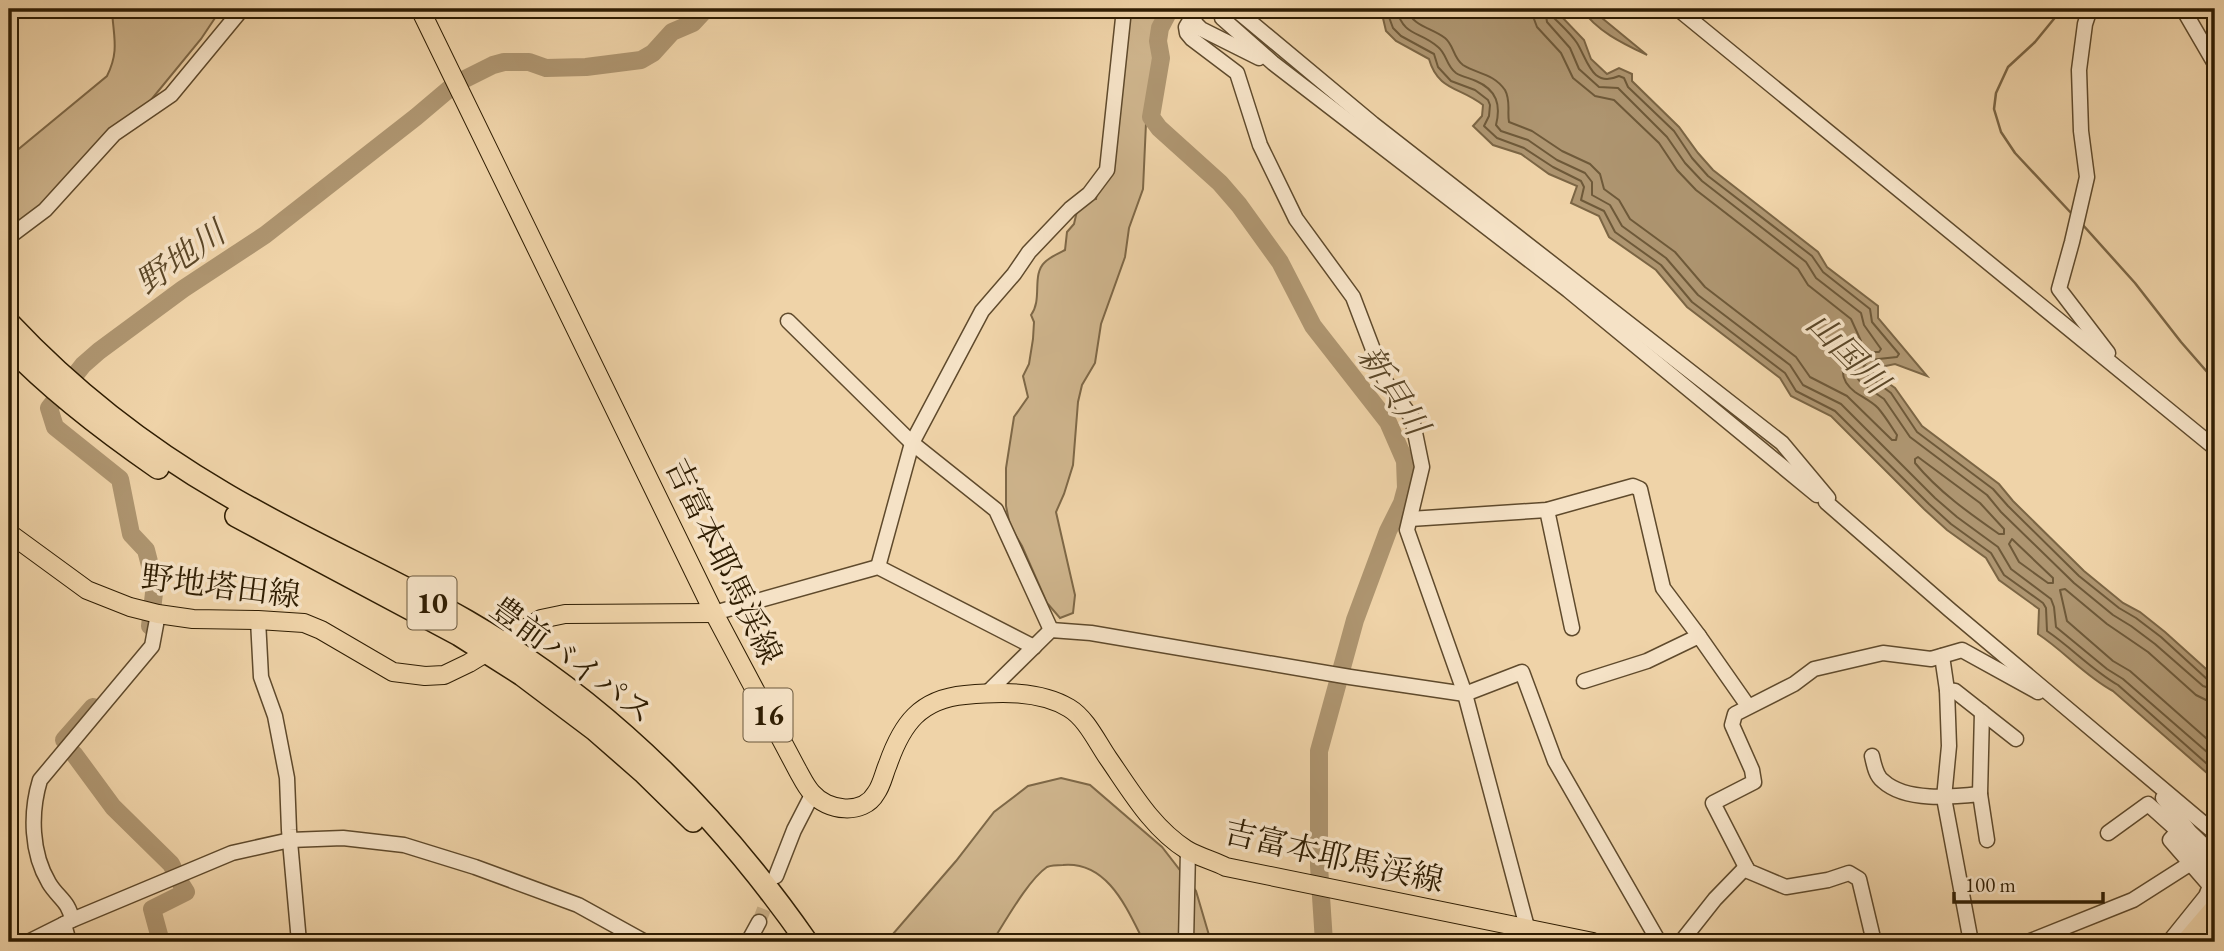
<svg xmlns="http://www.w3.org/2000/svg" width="2224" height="951" viewBox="0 0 2224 951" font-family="'EB Garamond','Noto Serif JP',serif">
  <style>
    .green { fill: #ceb48c; stroke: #7e6847; stroke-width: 2 }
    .water { fill: #ae9570; stroke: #7b6544; stroke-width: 2 }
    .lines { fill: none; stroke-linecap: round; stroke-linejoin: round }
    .shore { stroke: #6e5939; stroke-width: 2 }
    .stream { stroke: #7b6544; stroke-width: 2.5 }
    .river { stroke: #ae9570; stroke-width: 18 }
    .minor-tunnel { stroke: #c9af87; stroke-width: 14; stroke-dasharray: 14 7; stroke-linecap: butt }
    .minor-casing { stroke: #5f4a2c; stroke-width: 17 }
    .major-casing { stroke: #2f1d02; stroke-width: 20 }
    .highway-casing { stroke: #2f1d02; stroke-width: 24 }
    .minor { stroke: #f5e2c6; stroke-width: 14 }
    .major { stroke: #efd3a8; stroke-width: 18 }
    .highway { stroke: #efd3a8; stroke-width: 21 }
    .labels { text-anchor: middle; stroke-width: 7; stroke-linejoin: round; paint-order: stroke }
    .shield { fill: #f5e2c6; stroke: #6a583d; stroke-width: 2 }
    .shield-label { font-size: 30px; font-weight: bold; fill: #2f1d02 }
    .street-label { font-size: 32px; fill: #2f1d02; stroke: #f5e2c6 }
    .water-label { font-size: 33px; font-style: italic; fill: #5b4728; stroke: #f5e2c6 }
  </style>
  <rect width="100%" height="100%" fill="#efd3a8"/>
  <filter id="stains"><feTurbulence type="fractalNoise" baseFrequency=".00286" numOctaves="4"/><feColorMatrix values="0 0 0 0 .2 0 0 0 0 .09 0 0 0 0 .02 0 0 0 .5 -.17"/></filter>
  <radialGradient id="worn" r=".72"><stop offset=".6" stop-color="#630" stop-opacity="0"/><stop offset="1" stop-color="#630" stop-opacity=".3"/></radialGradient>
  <g class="green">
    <path d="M112,9H221L201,39L146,106L61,193L9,232V157L107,76C120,50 113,36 112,9Z"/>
    <path d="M1128,9H1171L1159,17L1155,30L1156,54L1146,123L1143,189L1129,228L1125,257L1101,324L1095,363L1082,385L1078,402L1073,465L1064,494L1056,512L1075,595L1073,613L1060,618L1047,603L1022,546L1010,526L1006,506V468L1014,417L1028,397L1023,376L1029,364L1033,339L1034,322L1031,315C1043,299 1031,275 1045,262C1050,257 1059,253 1065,250L1067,232L1074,224L1077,211L1084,200L1096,199Z"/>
    <path d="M1061,778L1090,785L1162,847L1196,891L1211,942H1144C1127,909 1108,861 1063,865C1058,865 1052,865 1047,867C1028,880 1005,922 992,942H886L956,861L994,812L1028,786Z"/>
  </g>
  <g class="water">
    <path d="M1373,9H1562L1560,15L1584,40L1591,59L1607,74L1619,68L1632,74V81L1679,127L1698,153L1713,170L1818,252L1827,267L1878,306V318L1927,376L1895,364L1876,368L1864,366L1895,388L1922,426L1999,484L2013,501L2084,571L2123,603L2140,612L2165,632L2215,677V780L2113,691C2085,676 2064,651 2038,634L2039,609L1999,580L1986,558L1947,530L1924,509L1831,416L1791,396L1780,378L1687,307L1656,270L1609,237L1599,216L1571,203L1577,186L1549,174L1521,154L1493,145L1473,126L1482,116L1483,105C1461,87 1438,91 1429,59L1396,41L1386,31L1382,14Z"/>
    <path d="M1582,9H1591L1647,55C1624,44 1596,31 1582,9Z"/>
  </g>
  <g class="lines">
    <g class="shore">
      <path d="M1386,9L1393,28L1401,36L1434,54L1438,67L1451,81L1475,90L1488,100L1490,105L1489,116L1484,126L1497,138L1524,148L1553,167L1581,181L1584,187L1581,200L1604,211L1615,232L1661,265L1692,302L1785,373L1796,391L1835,411L1929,504L1951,524L1991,553L2004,575L2043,603L2046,608L2047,631C2072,648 2092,670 2118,685L2215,771"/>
      <path d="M1396,9C1405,38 1419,30 1438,47C1447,54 1446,66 1456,73C1462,77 1470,78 1476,81C1497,90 1501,105 1496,125L1501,131L1528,140L1557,160L1585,173L1592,182V195L1610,205L1622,226L1666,258L1698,295L1790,365L1803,385L1841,404L1935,498L1957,517L1998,547L2011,569L2051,599L2054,607L2056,627L2107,669L2123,679L2215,759"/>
      <path d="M1407,9C1412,26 1432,28 1445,38C1454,45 1453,58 1463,65C1477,74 1493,73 1505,90C1511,101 1507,111 1509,122L1532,131L1562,151L1590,164L1600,174L1604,189L1619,200L1630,219L1675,252L1705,287L1796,357L1810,377L1847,396L1892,440H1896L1897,435C1891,426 1885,416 1878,408C1871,401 1862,397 1855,392C1832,374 1846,356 1861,341L1851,319L1808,285L1798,269L1696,190L1677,170L1659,143L1614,100L1595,96L1573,78L1561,53L1537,27L1534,19L1535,9"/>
      <path d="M1545,9L1547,22L1570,48L1579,69L1599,87L1618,88L1667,137L1685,163L1702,181L1806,262L1816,278L1861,313L1864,325L1881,349L1879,352H1867L1860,356L1855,365V375L1861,383L1884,399L1910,437L1987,495L2001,512L2074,583L2113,615L2131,626L2155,644L2203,686L2215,690"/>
      <path d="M1555,9L1554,18C1562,26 1571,34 1577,43C1588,61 1592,88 1619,76L1624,78L1628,87L1674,131L1692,158L1708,176L1812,256L1823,272L1870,309L1872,322L1899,354L1897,357L1869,360L1864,365L1863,372L1891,393L1917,432L1993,489L2008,506L2079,576L2119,608L2136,618L2161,637L2208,680L2215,681"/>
      <path d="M1918,457L1980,503L2004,529V534H1999C1969,513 1939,492 1915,463V459Z"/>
      <path d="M2012,539L2053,578V583H2048L2019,562L2009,544Z"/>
      <path d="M2215,701L2206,700L2196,695L2148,652L2107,624L2065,589L2060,590L2067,621L2113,661L2130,671L2215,746"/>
    </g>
    <g class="stream">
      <path d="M2062,9L2035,42L2008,67L1996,93L1994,109L2001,132L2015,153L2072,214"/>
      <path d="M2082,224L2135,283L2181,342L2215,381"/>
    </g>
    <g class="river">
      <path d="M1170,9L1160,28L1158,41L1161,58L1151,117L1159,128L1220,183L1239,205L1280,262L1313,326L1388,422L1405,461L1406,488L1402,503L1388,531L1355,620L1319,751V866L1324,942"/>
      <path d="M150,626L155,585L146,550L131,534L120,479L55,427L49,408L83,365L99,351L183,289L265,235L416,117L455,84L493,65L504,62H529L546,68L586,67L641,60L653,53L672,32L693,23L706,9"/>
      <path d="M64,740L93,707"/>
      <path d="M74,754L113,807L171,864L173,868"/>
      <path d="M161,942L152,909L186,892L181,884"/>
    </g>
    <path class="minor-tunnel" d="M759,922L772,888"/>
    <defs>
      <g id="minor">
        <path d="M1196,9L1194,22H1189L1186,27L1187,33L1192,39L1237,73L1260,145L1296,219L1353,297L1385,381L1412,418L1422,467L1407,530L1465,694L1531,942"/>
        <path d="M1235,9L1373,124L1782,443L1828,498L1826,502L1950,610L2215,833"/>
        <path d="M1678,9L2215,448"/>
        <path d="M2090,9L2085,24L2079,70L2081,131L2087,177L2072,242L2059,289L2108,353"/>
        <path d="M2183,9L2215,64"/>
        <path d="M1222,18L1273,63L1568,290L1817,495"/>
        <path d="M1194,22L1201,29L1259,58"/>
        <path d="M9,237L45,210L114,134L171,95L242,9"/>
        <path d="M788,321L912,443L996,510L1051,630"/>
        <path d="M1547,510L1572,628"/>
        <path d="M1410,519L1547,510L1633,486L1640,489L1663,588L1699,636"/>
        <path d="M878,567L912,443L982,311L1014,274L1029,252L1070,209L1089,194L1107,170L1124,9"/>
        <path d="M714,613L878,567L1034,647"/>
        <path d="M258,620L261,677L275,716L287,778L289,830L299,942"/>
        <path d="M1942,656L1947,690L1949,746L1944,798L1971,942"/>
        <path d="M1584,681L1647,661L1699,636L1748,706"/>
        <path d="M1947,690L1955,691L2016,739"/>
        <path d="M986,694L1051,630L1091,633L1350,677L1465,694L1522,672L1555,761L1659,942"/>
        <path d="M1872,756C1874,765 1876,776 1883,781C1906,802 1952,797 1980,794L1987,840"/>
        <path d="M1980,794L1982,712"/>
        <path d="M2163,798L2190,832L2215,856"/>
        <path d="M2108,833L2148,804L2178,831L2170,840L2210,886L2206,896L2169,942"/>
        <path d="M2181,834L2215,874"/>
        <path d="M776,876L794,830L812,795"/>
        <path d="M72,920C69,901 58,898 49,883C31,853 30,813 40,780L152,646L158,614"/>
        <path d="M64,924L69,942"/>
        <path d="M28,942L72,920L232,853L290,840L343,838L404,845L475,867L578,905L645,942"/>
        <path d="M748,942L759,922"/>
        <path d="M1186,942L1188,850"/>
        <path d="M1681,942L1715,899L1746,867"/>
        <path d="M1874,942L1859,879L1849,873L1828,880L1786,887L1748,871L1713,803L1754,782L1752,770L1732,725L1735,714L1794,684L1814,669L1883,653L1931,659L1962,650L2038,692"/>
        <path d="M2028,942L2133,900L2191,863"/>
        <path d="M2204,942L2215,929"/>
      </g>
      <g id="major">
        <path d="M420,9L714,613L798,771C802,778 806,787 812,793C827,811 863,816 876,793C882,785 884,773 888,764C902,724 920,699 965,695C999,692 1039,690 1069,708C1086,718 1097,742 1108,758C1131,791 1152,828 1187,850C1199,857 1214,861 1226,867L1593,942"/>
        <path d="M9,533L87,590L130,607L158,614L193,619L258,620L304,623L321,630L393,672L425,676L444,675L469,663L541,619L565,614L714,613"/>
        <path d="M2185,942L2215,907"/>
      </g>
      <g id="highway">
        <path d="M9,323C71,389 145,447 224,493C303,540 388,576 467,621C605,701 717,813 807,942"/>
        <path d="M9,346C53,392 106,432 158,468"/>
        <path d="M236,516L459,635L522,675L595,730L643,772L693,821"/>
      </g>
    </defs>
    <use href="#minor" class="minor-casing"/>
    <use href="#major" class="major-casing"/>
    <use href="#highway" class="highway-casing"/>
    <use href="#minor" class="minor"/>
    <use href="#major" class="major"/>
    <use href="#highway" class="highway"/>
  </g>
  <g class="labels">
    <g class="shield">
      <rect x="407.5" y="576.5" width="49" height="53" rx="5"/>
      <rect x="743.5" y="688.5" width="49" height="53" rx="5"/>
    </g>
    <g class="shield-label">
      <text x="432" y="613">10</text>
      <text x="768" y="725">16</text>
    </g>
    <g class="street-label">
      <text transform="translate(724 561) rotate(64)" y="11">吉富本耶馬渓線</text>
      <text transform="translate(221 586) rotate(7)" y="11">野地塔田線</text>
      <text transform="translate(572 660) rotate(36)" y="11">豊前バイパス</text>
      <text transform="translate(1334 856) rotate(13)" y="11">吉富本耶馬渓線</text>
    </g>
    <g class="water-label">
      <text transform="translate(180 257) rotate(-35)" y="12">野地川</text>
      <text transform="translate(1848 352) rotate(45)" y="12">山国川</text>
      <text transform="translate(1394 390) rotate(57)" y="12">新貝川</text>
    </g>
  </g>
  <rect width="2224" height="951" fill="none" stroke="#efd3a8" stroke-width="35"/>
  <rect x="10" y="10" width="2203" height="930" fill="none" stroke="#2f1d02" stroke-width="3.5"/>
  <rect x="18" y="18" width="2189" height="916" fill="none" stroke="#2f1d02" stroke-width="2"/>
  <path d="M1954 892v10h149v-10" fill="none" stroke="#2f1d02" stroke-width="3.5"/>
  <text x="1965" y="892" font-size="21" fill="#2f1d02" stroke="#f5e2c6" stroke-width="5" paint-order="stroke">100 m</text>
  <rect width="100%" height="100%" filter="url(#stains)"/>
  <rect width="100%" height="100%" fill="url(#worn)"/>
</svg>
